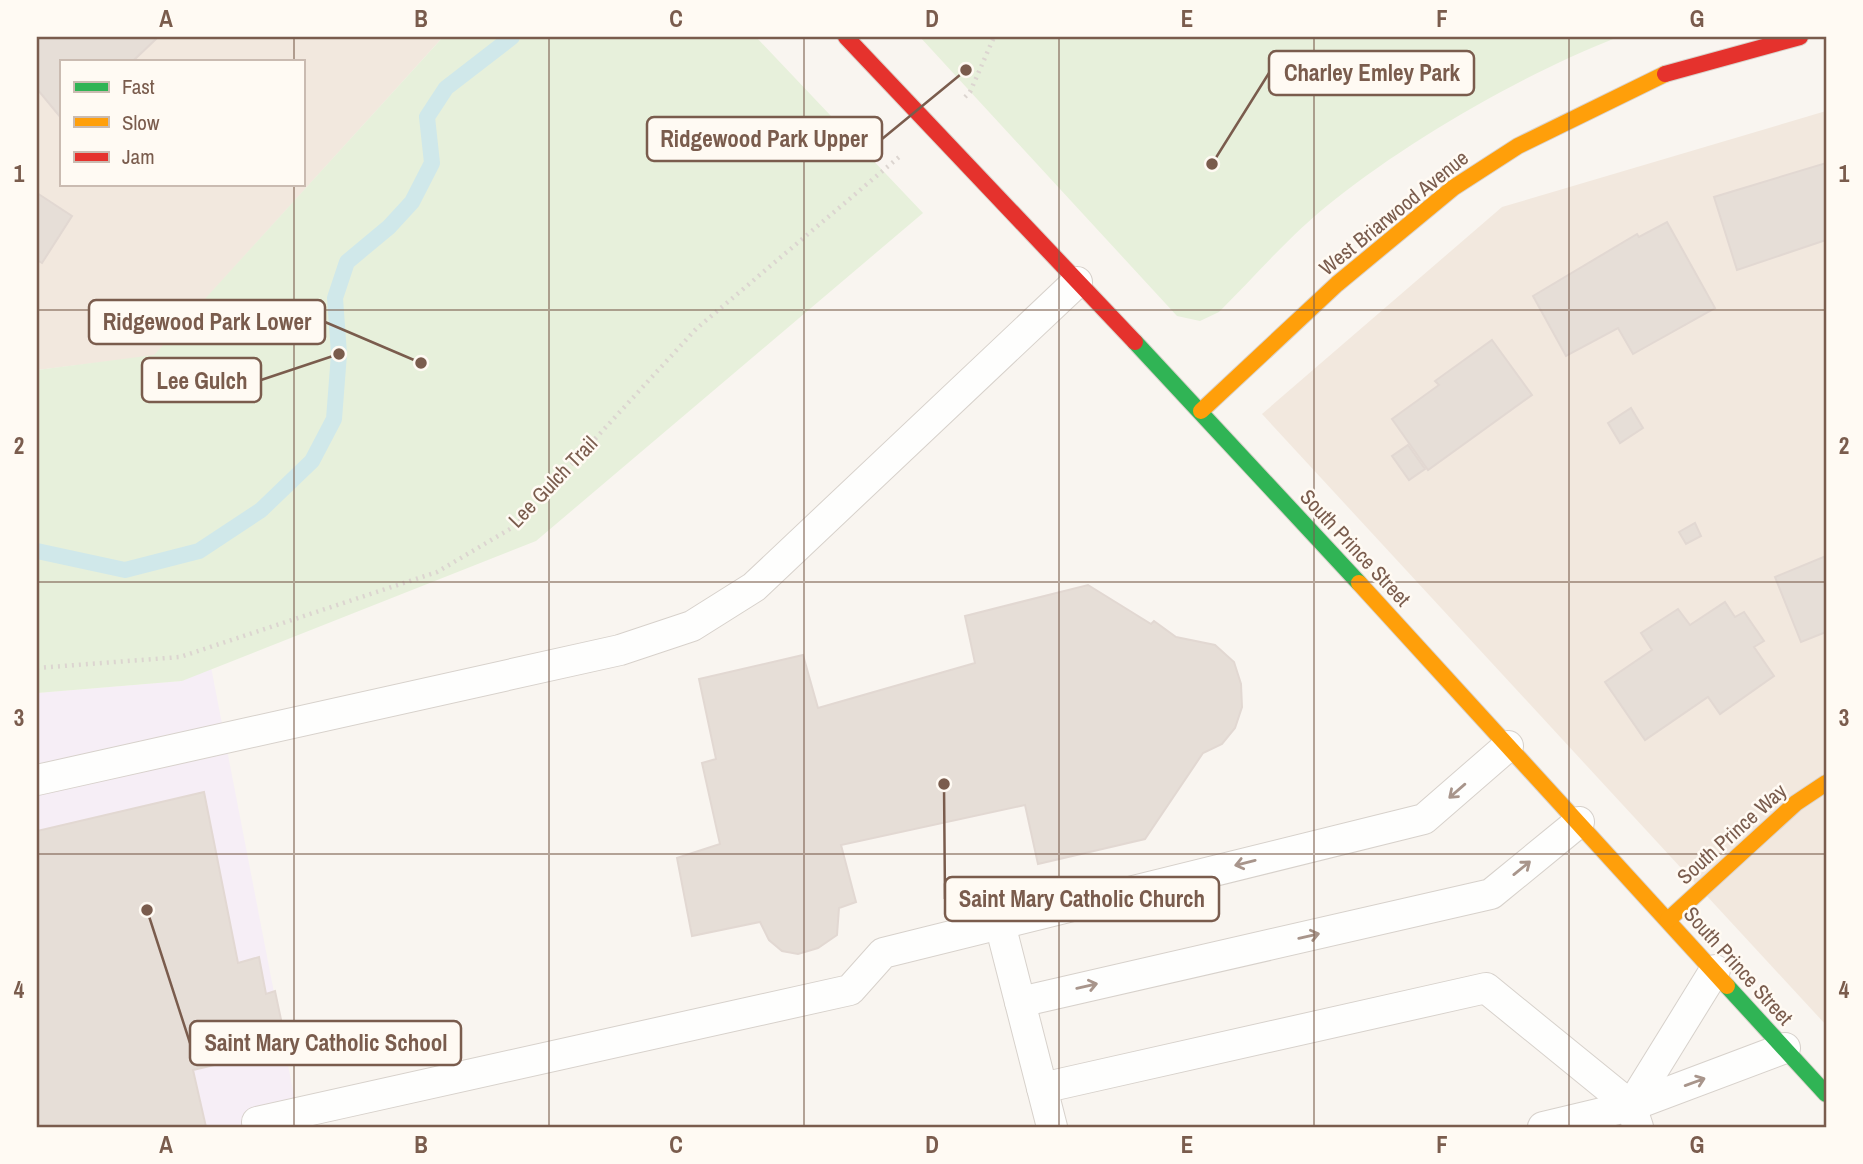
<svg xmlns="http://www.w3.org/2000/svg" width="1863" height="1164" viewBox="0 0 1863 1164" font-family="'Archivo Narrow',sans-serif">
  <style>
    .residential { fill: #f2e8de; fill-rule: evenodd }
    .education { fill: #f6eef6 }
    .green { fill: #e7f0db }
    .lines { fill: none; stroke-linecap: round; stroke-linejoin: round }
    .stream { stroke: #d0e8ea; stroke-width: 16 }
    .building { fill: #e6ded7; stroke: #e2d8d2; stroke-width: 2 }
    .lane-casing { stroke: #d7d1cb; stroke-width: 32 }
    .fast-casing { stroke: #d9d2cb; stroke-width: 18 }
    .slow-casing { stroke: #d9d2cb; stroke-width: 18 }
    .jam-casing { stroke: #d9d2cb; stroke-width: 18 }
    .path { stroke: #dcd5d0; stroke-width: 4.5; stroke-dasharray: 2 5; stroke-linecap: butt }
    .lane { stroke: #fefefd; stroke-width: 30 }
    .fast { stroke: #30b455; stroke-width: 16 }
    .slow { stroke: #ff9f0a; stroke-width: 16 }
    .jam { stroke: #e5322d; stroke-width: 16 }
    .oneway { stroke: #a8958b }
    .grid { fill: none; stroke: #7a5c4d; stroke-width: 2; stroke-opacity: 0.55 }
    .labels { text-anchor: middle; stroke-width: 5; stroke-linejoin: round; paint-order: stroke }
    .street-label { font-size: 21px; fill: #7a5c4d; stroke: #fffaf3 }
    .leader { fill: none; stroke: #7a5c4d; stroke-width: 2.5 }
    .callout-dot { fill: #7a5c4d; stroke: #fffaf3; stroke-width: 2.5 }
    .callout { fill: #fffaf3; stroke: #7a5c4d; stroke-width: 2.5 }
    .callout-label { font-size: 23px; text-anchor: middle; font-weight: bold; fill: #7a5c4d }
    .neatline { fill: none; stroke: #7a5c4d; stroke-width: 2.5 }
    .grid-label { font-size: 23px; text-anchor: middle; font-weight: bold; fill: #7a5c4d }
  </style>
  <rect width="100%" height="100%" fill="#f9f5f0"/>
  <g class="residential">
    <path d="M37,37H443L154,356L37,370ZM61,61H303V184H61Z"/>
    <path d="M1826,111V1025L1262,414L1502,207Z"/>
  </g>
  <path class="education" d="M211,667L300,1127H37V693L182,681Z"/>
  <g class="green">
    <path d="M443,37H756L923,213L536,541L182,681L37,693V370L154,355Z"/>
    <path d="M920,37H1618C1522,75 1414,137 1333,201C1292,233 1256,275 1219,312L1200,321L1177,316Z"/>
  </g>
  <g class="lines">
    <path class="stream" d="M37,551L125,570L199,551L261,510L312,461L334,419L339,354L335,298L347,262L389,227L412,202L432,163L427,117L446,88L512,37"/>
  </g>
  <g class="building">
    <path d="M37,37H155L156,39L133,61H61V118L37,89Z"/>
    <path d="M1826,163V240L1737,270L1714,197Z"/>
    <path d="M37,193L72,216L42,263L37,260Z"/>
    <path d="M1667,222L1715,308L1633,354L1618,328L1566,356L1533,296L1637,234L1639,237Z"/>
    <path d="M1492,340L1532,395L1428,470L1392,419L1439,385L1435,381Z"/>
    <path d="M1631,408L1643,428L1620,443L1608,423Z"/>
    <path d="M1408,445L1425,469L1409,480L1392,456Z"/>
    <path d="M1695,523L1701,536L1686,544L1679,532Z"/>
    <path d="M1826,556V632L1801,642L1775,577Z"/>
    <path d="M1088,585L1151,624L1154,621L1176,637L1215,645L1234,662L1241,684L1242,707L1235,728L1222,744L1203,753L1145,839L1038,864L1025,805L841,845L856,902L839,908L837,935L818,948L798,954L782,951L769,940L760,922L692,936L677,858L720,844L702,763L716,759L699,679L803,655L818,708L975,663L965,616Z"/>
    <path d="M1725,602L1735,617L1744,612L1764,641L1754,647L1774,676L1720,714L1708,697L1645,740L1605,682L1652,650L1641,633L1678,609L1690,625Z"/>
    <path d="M204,792L238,963L259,957L266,994L275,991L287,1048L193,1070L206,1127H37V831Z"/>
  </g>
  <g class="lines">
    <defs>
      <g id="lane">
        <path d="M37,780L620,650L692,626L754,587L1077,282"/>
        <path d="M1000,924L1052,1127"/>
        <path d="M1020,1002L1491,894L1579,822"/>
        <path d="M1042,1088L1486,988L1631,1106L1638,1127"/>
        <path d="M1631,1106L1715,970"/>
        <path d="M258,1127L257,1122L850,990L883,953L1424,819L1508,746"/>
        <path d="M1543,1127L1631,1106L1785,1048"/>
      </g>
      <g id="fast">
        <path d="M1135,342L1359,583"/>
        <path d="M1727,986L1826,1094"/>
      </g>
      <g id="slow">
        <path d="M1201,411L1337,284L1453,188L1518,146L1665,74"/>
        <path d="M1359,583L1727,986"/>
        <path d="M1668,920L1796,803L1826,783"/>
      </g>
      <g id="jam">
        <path d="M846,37L1135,342"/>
        <path d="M1665,74L1800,37"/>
      </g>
    </defs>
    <use href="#lane" class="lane-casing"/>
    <use href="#fast" class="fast-casing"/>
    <use href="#slow" class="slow-casing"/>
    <use href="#jam" class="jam-casing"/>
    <g class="path">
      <path d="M965,97L970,92L994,37"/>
      <path d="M37,668L180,657L437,572L515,526L696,329L899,157"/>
    </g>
    <use href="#lane" class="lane"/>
    <use href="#fast" class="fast"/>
    <use href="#slow" class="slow"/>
    <use href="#jam" class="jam"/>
  </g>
  <defs><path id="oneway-shaft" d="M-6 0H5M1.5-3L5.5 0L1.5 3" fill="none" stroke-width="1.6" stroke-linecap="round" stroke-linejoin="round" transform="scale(1.75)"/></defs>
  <g class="oneway">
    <use href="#oneway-shaft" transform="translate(1457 791) rotate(139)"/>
    <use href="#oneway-shaft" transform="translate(1245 863) rotate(166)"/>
    <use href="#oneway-shaft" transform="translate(1522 868) rotate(-39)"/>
    <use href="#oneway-shaft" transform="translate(1309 936) rotate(-13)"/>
    <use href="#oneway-shaft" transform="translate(1087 986) rotate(-13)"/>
    <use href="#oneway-shaft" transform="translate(1695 1082) rotate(-20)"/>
  </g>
  <path class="grid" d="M294,37V61M549,37V1127M804,37V1127M1059,37V1127M1314,37V1127M1569,37V1127M294,184V1127M37,310H1826M37,582H1826M37,854H1826"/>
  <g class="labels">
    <g class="street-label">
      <text transform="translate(1394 213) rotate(-39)" y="7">West Briarwood Avenue</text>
      <text transform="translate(553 482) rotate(-46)" y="7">Lee Gulch Trail</text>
      <text transform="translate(1355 548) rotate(47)" y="7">South Prince Street</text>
      <text transform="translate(1732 834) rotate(-42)" y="7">South Prince Way</text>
      <text transform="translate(1738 966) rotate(48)" y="7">South Prince Street</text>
    </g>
  </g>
  <path class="leader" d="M1212 164L1269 73M966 70L882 139M421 363L325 322M339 354L261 380M944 784L945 899M147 910L190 1043"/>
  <g class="callout-dot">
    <circle cx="1212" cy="164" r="7"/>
    <circle cx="966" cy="70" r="7"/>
    <circle cx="421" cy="363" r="7"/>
    <circle cx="339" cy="354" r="7"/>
    <circle cx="944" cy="784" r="7"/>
    <circle cx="147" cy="910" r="7"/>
  </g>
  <g class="callout">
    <rect x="1269" y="51" width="205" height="44" rx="7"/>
    <rect x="647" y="117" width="235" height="44" rx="7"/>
    <rect x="89" y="300" width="236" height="44" rx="7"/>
    <rect x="142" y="358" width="119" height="44" rx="7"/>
    <rect x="945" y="877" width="274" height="44" rx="7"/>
    <rect x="190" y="1021" width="271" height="44" rx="7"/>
  </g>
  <g class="callout-label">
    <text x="1372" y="81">Charley Emley Park</text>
    <text x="764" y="147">Ridgewood Park Upper</text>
    <text x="207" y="330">Ridgewood Park Lower</text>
    <text x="202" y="389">Lee Gulch</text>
    <text x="1082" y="907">Saint Mary Catholic Church</text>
    <text x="326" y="1051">Saint Mary Catholic School</text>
  </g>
  <rect width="1863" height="1164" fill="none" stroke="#fffaf3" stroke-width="77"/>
  <rect x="60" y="60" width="245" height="126" fill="#fffaf3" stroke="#cabbb1" stroke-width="2"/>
  <rect x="74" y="82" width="35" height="10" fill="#30b455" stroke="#cabbb1" stroke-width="2"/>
  <text x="122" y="94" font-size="21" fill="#7a5c4d">Fast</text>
  <rect x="74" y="117" width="35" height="10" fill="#ff9f0a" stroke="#cabbb1" stroke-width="2"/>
  <text x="122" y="130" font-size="21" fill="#7a5c4d">Slow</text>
  <rect x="74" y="152" width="35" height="10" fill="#e5322d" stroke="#cabbb1" stroke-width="2"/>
  <text x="122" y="164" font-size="21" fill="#7a5c4d">Jam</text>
  <rect x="38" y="38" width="1787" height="1088" class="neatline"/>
  <g class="grid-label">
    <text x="166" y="27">A</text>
    <text x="421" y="27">B</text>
    <text x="676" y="27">C</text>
    <text x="932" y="27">D</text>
    <text x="1187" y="27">E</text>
    <text x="1442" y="27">F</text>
    <text x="1697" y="27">G</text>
    <text x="19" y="182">1</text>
    <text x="1844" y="182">1</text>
    <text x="19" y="454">2</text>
    <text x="1844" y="454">2</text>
    <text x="19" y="726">3</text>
    <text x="1844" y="726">3</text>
    <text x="19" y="998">4</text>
    <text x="1844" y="998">4</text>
    <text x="166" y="1153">A</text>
    <text x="421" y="1153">B</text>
    <text x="676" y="1153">C</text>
    <text x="932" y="1153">D</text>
    <text x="1187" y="1153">E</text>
    <text x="1442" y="1153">F</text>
    <text x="1697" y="1153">G</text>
  </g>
</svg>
